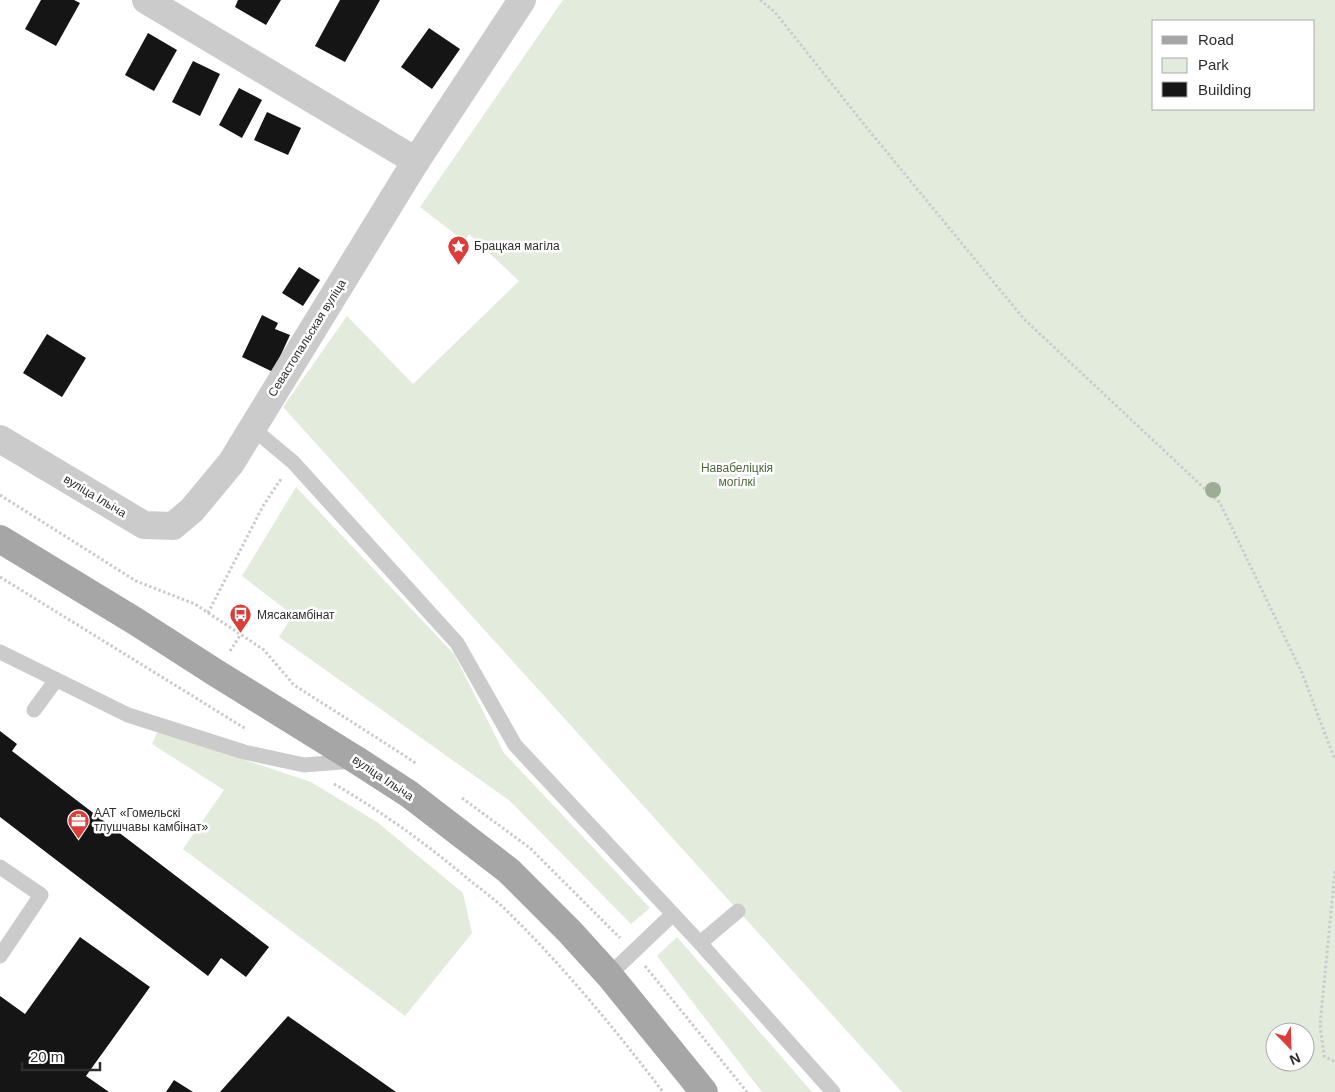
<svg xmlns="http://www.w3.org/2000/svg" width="1335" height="1092" viewBox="0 0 1335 1092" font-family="Helvetica,sans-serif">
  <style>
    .green { fill: #e3ebdd; fill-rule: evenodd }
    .building { fill: #151515 }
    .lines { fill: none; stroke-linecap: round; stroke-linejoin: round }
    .path { stroke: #cbcbcb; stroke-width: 3; stroke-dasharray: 2.5 2.5; stroke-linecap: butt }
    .service { stroke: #cbcbcb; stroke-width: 15 }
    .minor { stroke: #cbcbcb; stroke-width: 28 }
    .primary { stroke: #a6a6a6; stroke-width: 28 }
    .tree { fill: #9eab95 }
    .labels { text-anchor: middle; stroke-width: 5; stroke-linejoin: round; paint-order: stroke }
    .poi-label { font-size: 12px; fill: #2e2e2e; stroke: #fff; text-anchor: start }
    .street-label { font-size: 12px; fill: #2e2e2e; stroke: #fff }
    .park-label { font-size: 12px; fill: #4e673e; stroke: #fff }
  </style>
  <rect width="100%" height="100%" fill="#fff"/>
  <g class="green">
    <path d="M563,0H1335V1092H902L283,407L347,316L413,384L519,281L469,234L464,241L420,207ZM1154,21H1314V109H1154ZM1275,1032H1305V1062H1275Z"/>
    <path d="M296,487L454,654L504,753L650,908L631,924L510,801L279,637L293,615L242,576Z"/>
    <path d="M158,731L311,782L377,822L463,893L472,933L405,1016L183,849L224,790L152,744Z"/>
    <path d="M677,937L812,1092H762L657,956Z"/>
  </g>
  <g class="building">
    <path d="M41,0H74L80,3L56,46L25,29Z"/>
    <path d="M238,0H281L266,25L235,7Z"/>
    <path d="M340,0H380L345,62L315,46Z"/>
    <path d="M429,28L460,49L432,89L401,67Z"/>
    <path d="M148,33L177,50L154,91L125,75Z"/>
    <path d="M193,61L220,74L200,116L172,102Z"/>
    <path d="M239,88L262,100L242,138L219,125Z"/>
    <path d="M267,112L301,128L288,155L254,140Z"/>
    <path d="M299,267L320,280L303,306L282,293Z"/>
    <path d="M262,315L278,323L275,329L290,335L273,372L242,357Z"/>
    <path d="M47,334L86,358L62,397L23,373Z"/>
    <path d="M0,731L17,744L12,751L269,947L246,977L221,958L208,976L0,817Z"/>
    <path d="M80,937L150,987L86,1076L109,1092H0V996L25,1014Z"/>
    <path d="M288,1016L396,1092H220Z"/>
    <path d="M174,1080L193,1092H166Z"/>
  </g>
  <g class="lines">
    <g class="path">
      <path d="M760,0L774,11L867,128L1024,319L1220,503L1302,673L1335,760"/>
      <path d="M0,495L136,581L195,604L264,650L294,685L402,754L417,764"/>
      <path d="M0,577L246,729"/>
      <path d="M208,613L263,506L281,479"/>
      <path d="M230,651L241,634"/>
      <path d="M334,784C381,811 425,843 467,878C480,889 495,899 508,912C564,967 615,1029 663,1092"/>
      <path d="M462,798L530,848L620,938"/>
      <path d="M1335,871L1320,1025L1324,1056L1335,1062"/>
      <path d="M645,966L747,1092"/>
    </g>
    <g class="service">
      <path d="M251,427L293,462L457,643L515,745L700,943L833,1092"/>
      <path d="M0,652L128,715L244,752L304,765L354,761"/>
      <path d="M34,710L56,680"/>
      <path d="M0,867L41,895L0,956"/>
      <path d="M700,943L738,911"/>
      <path d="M609,975L673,914"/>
    </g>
    <g class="minor">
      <path d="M146,0L416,161"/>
      <path d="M0,439L144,525L173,526L192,510L231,463L416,161L522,0"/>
    </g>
    <path class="primary" d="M0,539L135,621L216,673L358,761L409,794L509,871L570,932L609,975L704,1092"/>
  </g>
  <circle class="tree" cx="1213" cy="490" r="8"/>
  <defs>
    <symbol id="sight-pin" viewBox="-11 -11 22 30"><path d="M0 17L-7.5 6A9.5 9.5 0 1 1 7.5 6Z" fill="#db3d3a" stroke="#fff"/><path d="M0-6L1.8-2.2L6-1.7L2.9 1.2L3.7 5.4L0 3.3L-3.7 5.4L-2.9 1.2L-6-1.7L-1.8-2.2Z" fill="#fff"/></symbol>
    <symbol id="bus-pin" viewBox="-11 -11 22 30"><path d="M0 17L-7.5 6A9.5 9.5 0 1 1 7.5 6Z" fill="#db3d3a" stroke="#fff"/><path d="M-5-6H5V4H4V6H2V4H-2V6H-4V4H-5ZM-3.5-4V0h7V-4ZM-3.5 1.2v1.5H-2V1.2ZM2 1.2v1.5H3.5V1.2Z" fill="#fff"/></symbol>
    <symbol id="office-pin" viewBox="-11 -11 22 30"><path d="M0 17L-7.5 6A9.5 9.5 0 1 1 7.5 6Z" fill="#db3d3a" stroke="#fff"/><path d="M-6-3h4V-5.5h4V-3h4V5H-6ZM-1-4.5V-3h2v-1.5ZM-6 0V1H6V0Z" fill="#fff"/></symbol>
  </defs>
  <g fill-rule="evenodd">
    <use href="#sight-pin" x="446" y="234" width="25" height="34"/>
    <use href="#bus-pin" x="228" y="602" width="25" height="34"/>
    <use href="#office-pin" x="66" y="808" width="25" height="34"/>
  </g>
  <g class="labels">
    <g class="poi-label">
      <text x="474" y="250">Брацкая магіла</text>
      <text x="257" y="619">Мясакамбінат</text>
      <text x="94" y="817">ААТ «Гомельскі<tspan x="94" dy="14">тлушчавы камбінат»</tspan></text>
    </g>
    <g class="street-label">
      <text transform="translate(307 338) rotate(-58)" y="4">Севастопальская вуліца</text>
      <text transform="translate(95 496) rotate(31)" y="4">вуліца Ільіча</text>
      <text transform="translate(383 778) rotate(34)" y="4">вуліца Ільіча</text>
    </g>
    <g class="park-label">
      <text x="737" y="472">Навабеліцкія<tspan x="737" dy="14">могілкі</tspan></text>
    </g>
  </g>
  <rect x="1152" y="20" width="162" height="90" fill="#ffffff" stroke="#ababab"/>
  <rect x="1162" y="36" width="25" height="8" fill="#a6a6a6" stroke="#ababab"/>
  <text x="1198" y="45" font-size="15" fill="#2e2e2e">Road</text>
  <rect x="1162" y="58" width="25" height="15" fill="#e3ebdd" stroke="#ababab"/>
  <text x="1198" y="70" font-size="15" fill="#2e2e2e">Park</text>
  <rect x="1162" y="82" width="25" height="15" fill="#151515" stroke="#ababab"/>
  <text x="1198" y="95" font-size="15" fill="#2e2e2e">Building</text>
  <g transform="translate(1290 1047) rotate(157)"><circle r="24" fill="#ffffff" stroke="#ababab"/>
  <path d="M0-4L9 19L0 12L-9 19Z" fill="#db3d3a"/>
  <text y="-8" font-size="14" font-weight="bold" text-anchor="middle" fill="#2e2e2e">N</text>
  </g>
  <path d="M22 1062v8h78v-8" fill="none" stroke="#2e2e2e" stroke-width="2.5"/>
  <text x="30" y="1062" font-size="15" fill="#2e2e2e" stroke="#ffffff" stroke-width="4" paint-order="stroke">20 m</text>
</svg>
